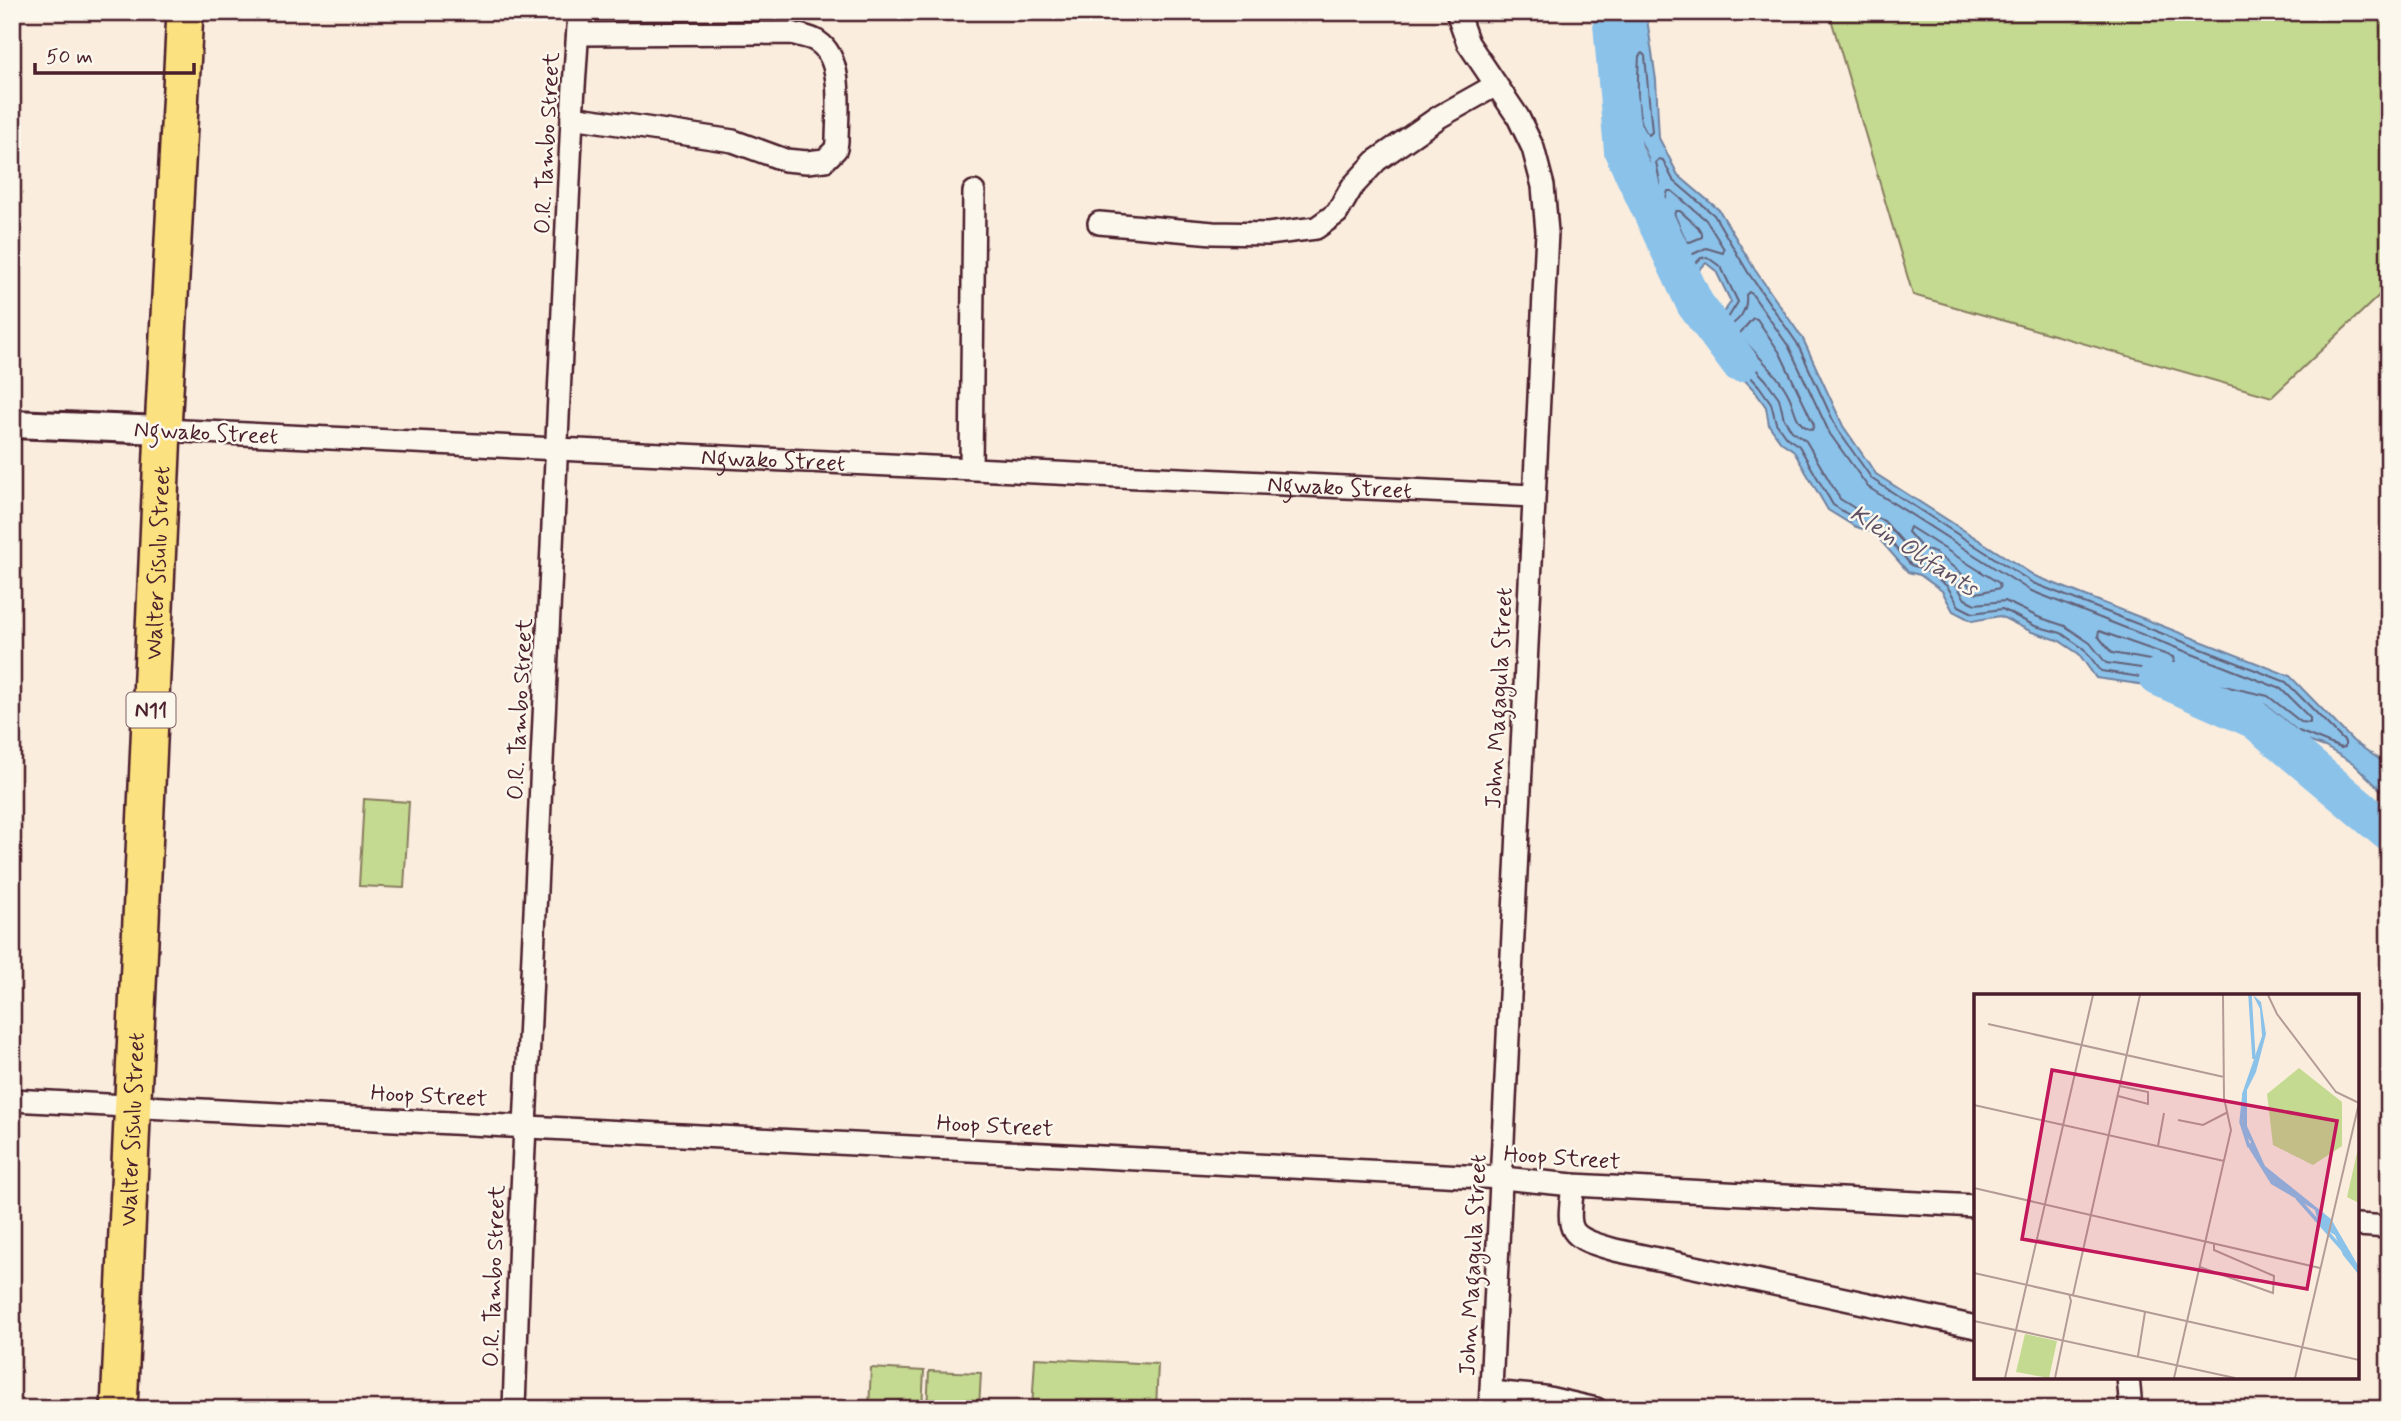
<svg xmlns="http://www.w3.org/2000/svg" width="2401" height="1421" viewBox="0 0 2401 1421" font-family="Mynerve,sans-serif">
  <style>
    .green { fill: #c4da90; stroke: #877c5e; stroke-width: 2 }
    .water { fill: #8bc2ea; stroke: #71819e; stroke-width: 2 }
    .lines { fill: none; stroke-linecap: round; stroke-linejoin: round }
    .shore { stroke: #646077; stroke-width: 2 }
    .river { stroke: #8bc2ea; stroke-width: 38 }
    .minor-casing { stroke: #4a1f2b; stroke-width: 26 }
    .tertiary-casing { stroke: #4a1f2b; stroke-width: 32 }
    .trunk-casing { stroke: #4a1f2b; stroke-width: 40 }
    .minor { stroke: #fbf7ec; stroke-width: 21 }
    .tertiary { stroke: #fbf7ec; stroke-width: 26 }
    .trunk { stroke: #fbe180; stroke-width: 35 }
    .labels { text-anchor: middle; stroke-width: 5; stroke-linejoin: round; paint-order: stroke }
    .shield { fill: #fbf7ec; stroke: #7f6065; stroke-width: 2 }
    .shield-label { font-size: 21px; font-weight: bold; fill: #4a1f2b }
    .street-label { font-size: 23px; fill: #4a1f2b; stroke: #fbf7ec }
    .water-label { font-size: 24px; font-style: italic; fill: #5e5064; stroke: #fbf7ec }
    .inset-river { fill: none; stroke: #8bc2ea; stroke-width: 3.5 }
    .inset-road { fill: none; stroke: #b49b96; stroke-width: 2 }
    .view { fill: #c2185b; fill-opacity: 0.15; stroke: #c2185b; stroke-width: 3.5 }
    .inset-edge { fill: none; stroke: #4a1f2b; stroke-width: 3.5 }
  </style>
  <rect width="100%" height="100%" fill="#faedde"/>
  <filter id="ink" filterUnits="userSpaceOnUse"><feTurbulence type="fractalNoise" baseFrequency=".0143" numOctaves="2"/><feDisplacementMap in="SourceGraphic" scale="14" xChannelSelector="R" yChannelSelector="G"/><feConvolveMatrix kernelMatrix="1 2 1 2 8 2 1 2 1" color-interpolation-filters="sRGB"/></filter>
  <g filter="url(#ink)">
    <g class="green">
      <path d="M1829,12H2389V286L2272,397L1913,295Z"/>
      <path d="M364,799L409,802L404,888L359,886Z"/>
      <path d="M1035,1358L1158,1364L1156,1409H1032Z"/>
      <path d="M871,1368L924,1371L922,1409H869Z"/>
      <path d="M929,1371L981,1373L979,1409H927Z"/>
    </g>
    <path class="water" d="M1626,12H1646L1656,80L1659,138L1678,175L1719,210L1755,270L1803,339L1843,426L1876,474L2035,576L2290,676L2353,741L2389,766V798L2353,763L2325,747L2293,736L2264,712L2146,685L2096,678L2079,654L2058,640L2032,632L2000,616L1972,621L1953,611L1942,591L1920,575L1908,572L1874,533L1854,526L1828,510L1793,450L1781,442L1769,425L1766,407L1754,390L1711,344L1704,328L1710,313H1723L1731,302L1716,271L1706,263L1691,278L1686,270L1670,265L1652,233L1646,212L1653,182L1648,158L1637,133L1630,99L1632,50Z"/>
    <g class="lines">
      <g class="shore">
        <path d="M1642,53L1645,56L1652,132L1649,135C1634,123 1638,75 1639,56Z"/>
        <path d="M1659,159L1663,160L1673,180L1714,215L1749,274L1797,343L1837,429L1872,479L2033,583L2286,682L2345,742V747L2341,748L2296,730L2266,705L2147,678L2101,671L2084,649L2061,633L2035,626L2002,609L1973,613L1959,606L1947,586L1923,569L1911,565L1879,527L1857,520L1833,505L1799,446L1786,437L1776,423L1771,403L1759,386L1717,340L1712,328L1714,322L1728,318L1738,302L1721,267L1707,257L1701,258L1693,266L1674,258L1658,230L1654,212L1660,182L1656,162Z"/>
        <path d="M1668,191H1672L1706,220L1724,249L1723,253L1706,248L1691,255L1680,251C1667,231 1659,214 1668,191Z"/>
        <path d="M1676,211H1680L1698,227L1702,234V237L1690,242L1686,241L1674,214Z"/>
        <path d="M1749,292L1752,294L1789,347L1830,434L1868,487L2029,590L2281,689L2310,718V723L2301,722L2268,696L2148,669L2106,663L2090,643L2065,626L2038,617L2005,601L1975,604L1965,599L1953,580L1929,562L1916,557L1884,521L1861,512L1840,499L1806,441L1792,431L1784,419L1779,398L1766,380L1724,335V329C1738,323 1748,311 1746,295Z"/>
        <path d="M1753,318L1757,319L1780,353L1814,425L1812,430C1794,424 1796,410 1789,396C1778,373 1756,355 1740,336V333Z"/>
        <path d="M1910,527L1999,583L2000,588L1977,593L1973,592L1961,573L1935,553L1922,548L1908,532Z"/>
        <path d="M2099,631L2173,657L2174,662L2171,664L2112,653L2098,636Z"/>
      </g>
      <g class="river">
        <path d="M1611,12L1623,151L1695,304L1739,363"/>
        <path d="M2158,677L2255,720L2389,833"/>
      </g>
      <defs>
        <g id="minor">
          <path d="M1457,12L1468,43L1518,117L1533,148L1543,186L1547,232L1490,1409"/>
          <path d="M572,117L733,141L785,160L807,162L825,160L836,149L837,141C837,113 845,60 818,42C812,37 800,36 792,33L579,34"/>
          <path d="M1099,223L1213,233L1268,234L1316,228L1337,213L1352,187L1377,160L1439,117L1496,85"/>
          <path id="s1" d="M163,430L1533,496"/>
          <path d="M971,468L974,192"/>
          <path d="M12,1100L1502,1178L1573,1185L1976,1206"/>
          <path d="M1573,1185C1567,1234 1567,1236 1615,1250L1976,1327"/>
          <path d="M2357,1225L2389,1227"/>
          <path d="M2128,1377L2131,1409"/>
          <path d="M1491,1392L1544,1397L1596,1409"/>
          <path d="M514,1409L520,1234L572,117L579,12"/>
        </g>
        <path id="tertiary" d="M12,424L163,430"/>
        <g id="trunk">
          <path id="s2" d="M119,1409L163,430L185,12"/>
        </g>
      </defs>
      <use href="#minor" class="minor-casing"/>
      <use href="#tertiary" class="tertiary-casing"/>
      <use href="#trunk" class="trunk-casing"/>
      <use href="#minor" class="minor"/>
      <use href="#tertiary" class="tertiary"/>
      <use href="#trunk" class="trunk"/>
    </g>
  </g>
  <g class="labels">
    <rect class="shield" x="126.5" y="692.5" width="49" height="35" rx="5"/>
    <g class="shield-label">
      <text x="151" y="717">N11</text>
    </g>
    <g class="street-label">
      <text transform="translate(546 143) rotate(-87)" y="8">O.R. Tambo Street</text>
      <text transform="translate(206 432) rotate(3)" y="8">Ngwako Street</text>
      <text dy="8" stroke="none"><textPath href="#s1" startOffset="611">Ngwako Street</textPath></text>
      <text dy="8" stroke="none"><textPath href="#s1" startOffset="1178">Ngwako Street</textPath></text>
      <text dy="8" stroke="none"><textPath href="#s2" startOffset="847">Walter Sisulu Street</textPath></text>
      <text transform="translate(1498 698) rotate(-87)" y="8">John Magagula Street</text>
      <text transform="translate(519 709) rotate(-87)" y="8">O.R. Tambo Street</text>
      <text transform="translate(429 1095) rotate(3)" y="8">Hoop Street</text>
      <text transform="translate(995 1125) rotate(3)" y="8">Hoop Street</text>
      <text dy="8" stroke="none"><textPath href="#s2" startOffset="280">Walter Sisulu Street</textPath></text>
      <text transform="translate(1562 1157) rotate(4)" y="8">Hoop Street</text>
      <text transform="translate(1472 1265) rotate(-87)" y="8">John Magagula Street</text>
      <text transform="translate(493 1276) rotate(-88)" y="8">O.R. Tambo Street</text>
    </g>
    <g class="water-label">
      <text transform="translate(1914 550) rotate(33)" y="8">Klein Olifants</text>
    </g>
  </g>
  <g transform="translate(1974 994)">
    <rect width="385" height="385" fill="#faedde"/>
    <path d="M325,74L368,108V152L339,171L299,151L293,100ZM385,150V209L373,203ZM51,340L83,347L75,384L42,378Z" fill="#c4da90"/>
    <path d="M279,1L287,8L292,40L282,78L273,96V132L291,172L357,225L385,273V281L369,261L361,241L345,232L341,216L297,190L274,153L277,148L269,138L268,100L288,42L286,15Z" fill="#8bc2ea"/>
    <path class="inset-river" d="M276,1L280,65M270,100L267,128L275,153M323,204L370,257"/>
    <path class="inset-road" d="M294,1L303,20L362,98L385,109M14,30L250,83M144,102L174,110V98L146,92M0,111L250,167M204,126L229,131L254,118M184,152L190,119M0,194L346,274M64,246L109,256M226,273L299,299L300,282L240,256V250M0,279L385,366M99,301L166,1M0,327L261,384M164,362L171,318M31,384L119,1M81,384L97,307L95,300M200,384L257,136L250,104L249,1M321,384L385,109"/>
    <path class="view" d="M78,76L363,127L333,295L48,245Z"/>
    <rect width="385" height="385" class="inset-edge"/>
  </g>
  <rect width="2401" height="1421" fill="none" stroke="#fbf7ec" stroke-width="42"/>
  <rect x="21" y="21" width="2359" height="1379" fill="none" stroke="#4a1f2b" stroke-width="2.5" filter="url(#ink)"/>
  <path d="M35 63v10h159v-10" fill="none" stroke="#4a1f2b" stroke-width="3.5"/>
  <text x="46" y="63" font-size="21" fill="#4a1f2b" stroke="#fbf7ec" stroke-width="5" paint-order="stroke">50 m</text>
</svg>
